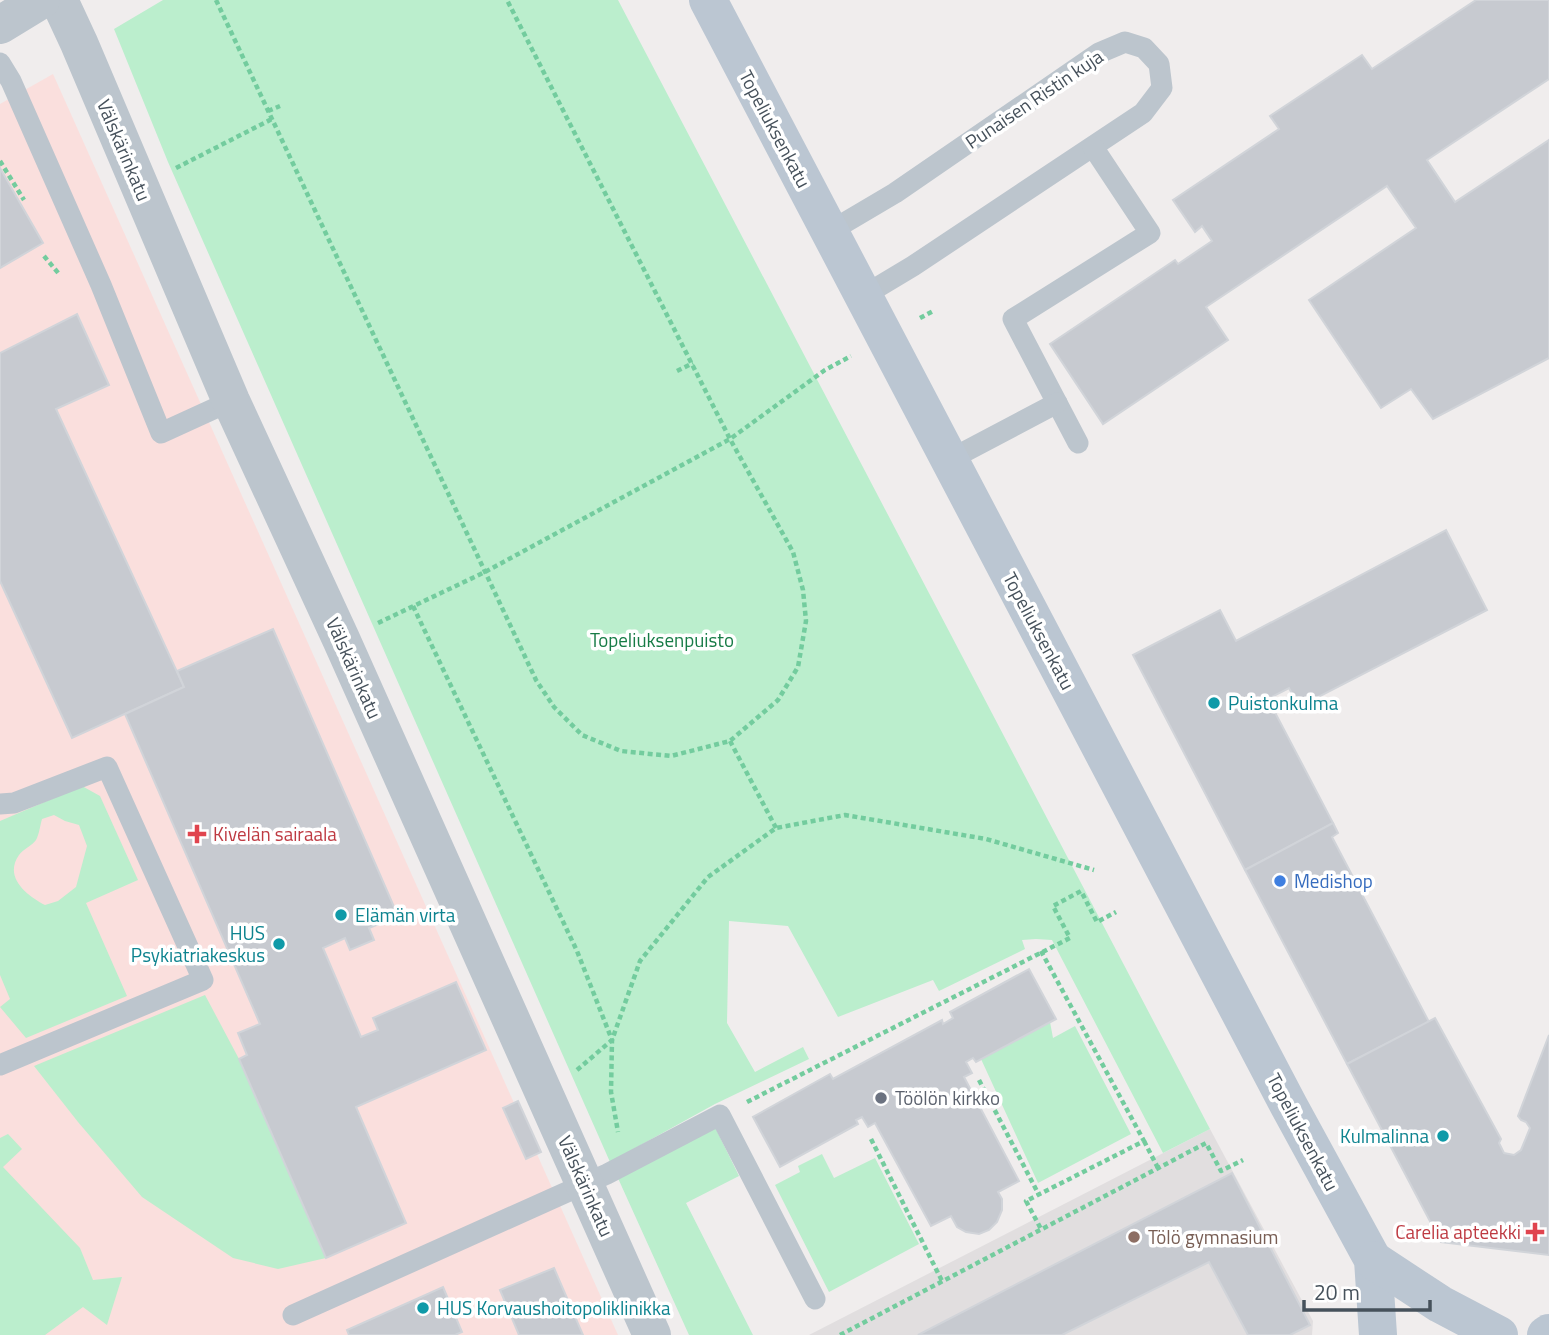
<svg xmlns="http://www.w3.org/2000/svg" width="1549" height="1335" viewBox="0 0 1549 1335" font-family="'Titillium Web',sans-serif">
  <style>
    .education { fill: #e1dedf }
    .medical { fill: #fadfdd }
    .green { fill: #bbeecd; fill-rule: evenodd }
    .building { fill: #c7cad0; stroke: #d1d4d9; stroke-width: 2 }
    .lines { fill: none; stroke-linecap: round; stroke-linejoin: round }
    .path { stroke: #73cc9e; stroke-width: 4.5; stroke-dasharray: 5 3.5; stroke-linecap: butt }
    .lane { stroke: #bcc5cd; stroke-width: 21 }
    .street { stroke: #bcc5cd; stroke-width: 38 }
    .secondary { stroke: #bbc6d2; stroke-width: 38 }
    .culture-dot { fill: #0f9aa8; stroke: #fff; stroke-width: 2.5 }
    .health-dot { fill: #e0444e; stroke: #fff; stroke-width: 2.5 }
    .shop-dot { fill: #3f7fe0; stroke: #fff; stroke-width: 2.5 }
    .worship-dot { fill: #6b7280; stroke: #fff; stroke-width: 2.5 }
    .education-dot { fill: #8d6e63; stroke: #fff; stroke-width: 2.5 }
    .labels { text-anchor: middle; stroke-width: 7; stroke-linejoin: round; paint-order: stroke }
    .street-label { font-size: 19px; fill: #46515b; stroke: #fff }
    .park-label { font-size: 19px; fill: #177b46; stroke: #fff }
    .culture-label { font-size: 19px; fill: #0d838f; stroke: #fff; text-anchor: start }
    .health-label { font-size: 19px; fill: #be3a42; stroke: #fff; text-anchor: start }
    .shop-label { font-size: 19px; fill: #366cbe; stroke: #fff; text-anchor: start }
    .worship-label { font-size: 19px; fill: #5b616d; stroke: #fff; text-anchor: start }
    .education-label { font-size: 19px; fill: #785e54; stroke: #fff; text-anchor: start }
  </style>
  <rect width="100%" height="100%" fill="#f0eded"/>
  <path class="education" d="M1210,1129L1313,1321L1312,1335H809Z"/>
  <path class="medical" d="M53,74L618,1335H0V104Z"/>
  <g class="green">
    <path d="M163,0H618L1210,1129L1163,1153L1052,940L1036,939L1022,940L1025,949L939,991L933,980L838,1017L788,926L729,921L727,1023L755,1072L803,1047L809,1059L715,1104L610,1162L168,162L114,29Z"/>
    <path d="M82,786L100,796L138,880L86,903L127,996L26,1038L0,1007L10,999L0,975V821ZM54,815L65,821L79,825L87,846L76,887L58,901L45,905C28,896 3,878 19,855C23,849 32,846 36,840C39,835 40,826 42,819Z"/>
    <path d="M205,995L239,1059L326,1258L278,1269L233,1258L142,1197L78,1122L34,1066Z"/>
    <path d="M1050,1022L1053,1038L1075,1026L1131,1134L1038,1183L981,1059Z"/>
    <path d="M714,1125L739,1176L686,1203L753,1335H689L617,1176Z"/>
    <path d="M8,1134L22,1149L3,1167L80,1248L93,1280L122,1277L107,1325L83,1307L45,1335H0V1138Z"/>
    <path d="M822,1154L834,1178L875,1158L919,1244L829,1292L775,1185L800,1172L798,1166Z"/>
  </g>
  <g class="building">
    <path d="M1476,0H1549V79L1427,160L1455,202L1549,140V358L1433,419L1411,389L1381,408L1309,300L1416,228L1387,186L1206,307L1228,340L1103,424L1050,344L1175,260L1178,264L1212,241L1202,226L1195,232L1173,200L1279,129L1270,116L1362,55L1372,69Z"/>
    <path d="M0,168L43,243L0,268Z"/>
    <path d="M77,314L109,385L56,409L184,687L72,738L0,581V353Z"/>
    <path d="M1446,530L1487,610L1299,707L1289,688L1268,699L1333,823L1245,870L1133,655L1220,610L1236,641Z"/>
    <path d="M273,629L398,916L369,928L374,940L350,950L345,938L323,948L361,1037L378,1030L373,1018L456,982L486,1050L356,1107L406,1223L326,1258L239,1059L247,1055L238,1033L260,1024L125,714L184,687L177,671Z"/>
    <path d="M1333,823L1338,833L1332,837L1429,1022L1347,1064L1245,870Z"/>
    <path d="M1029,969L1056,1019L976,1062L973,1058L966,1062L972,1073L964,1077L1019,1181L998,1192L1002,1199V1210L997,1222L989,1230L979,1234L966,1232L957,1227L951,1216L931,1226L875,1123L868,1127L862,1117L856,1120L858,1124L780,1167L753,1117L830,1074L833,1079L942,1020L943,1024L953,1018L950,1012Z"/>
    <path d="M1435,1018L1501,1139L1499,1143L1504,1153L1514,1155L1521,1150L1530,1128L1526,1122L1521,1120L1518,1116L1549,1035V1255L1441,1242L1347,1064Z"/>
    <path d="M518,1101L541,1152L526,1159L503,1108Z"/>
    <path d="M1232,1173L1310,1325L1290,1335H1248L1209,1262L1062,1335H918Z"/>
    <path d="M554,1268L583,1335H519L500,1290Z"/>
    <path d="M443,1287L462,1332L455,1335H349L347,1330Z"/>
  </g>
  <g class="lines">
    <g class="path">
      <path d="M216,0L536,680L554,707L582,735L621,751L671,756L730,741L778,700L798,667L806,621L803,590L793,552L730,439L507,0"/>
      <path d="M268,111L280,106"/>
      <path d="M0,161L24,200"/>
      <path d="M176,168L272,119"/>
      <path d="M44,256L59,274"/>
      <path d="M920,318L935,310"/>
      <path d="M677,371L693,363"/>
      <path d="M413,606L577,951L612,1040L611,1092L618,1132"/>
      <path d="M378,623L485,572L730,439L825,370L851,356"/>
      <path d="M730,741L776,828"/>
      <path d="M1041,951L1144,1141L1026,1201L1041,1229"/>
      <path d="M577,1070L612,1040L640,961L708,877L776,828L845,815L986,839L1094,870"/>
      <path d="M979,1080L1039,1195"/>
      <path d="M747,1102L1070,938L1053,906L1081,891L1097,922L1116,912"/>
      <path d="M871,1139L942,1281"/>
      <path d="M1144,1141L1158,1168"/>
      <path d="M840,1335L1206,1143L1221,1171L1243,1160"/>
    </g>
    <g class="lane">
      <path d="M0,63L11,81L101,285L161,433L231,401"/>
      <path d="M829,232L895,193L1099,53L1125,42L1144,48L1159,64L1162,88L1143,113L913,266L863,296"/>
      <path d="M1078,443L1013,319L1150,233L1093,147"/>
      <path d="M949,460L1057,403"/>
      <path d="M0,804L14,803L107,767L203,980L0,1065"/>
      <path d="M293,1315L607,1174L720,1115L815,1299"/>
    </g>
    <g class="street">
      <path d="M59,0L79,43L231,401L341,639L652,1335"/>
      <path d="M0,25L41,0"/>
    </g>
    <g class="secondary">
      <path d="M708,0L1289,1106L1373,1260L1378,1335"/>
      <path d="M1373,1260L1440,1304L1499,1335"/>
      <path d="M1546,1335L1549,1333"/>
    </g>
  </g>
  <g class="culture-dot">
    <circle cx="1214" cy="703" r="7"/>
    <circle cx="341" cy="915" r="7"/>
    <circle cx="279" cy="944" r="7"/>
    <circle cx="1443" cy="1136" r="7"/>
    <circle cx="423" cy="1308" r="7"/>
  </g>
  <g class="health-dot">
    <path d="M193.5 823.5h7v7h7v7h-7v7h-7v-7h-7v-7h7z"/>
    <path d="M1531.5 1221.5h7v7h7v7h-7v7h-7v-7h-7v-7h7z"/>
  </g>
  <circle class="shop-dot" cx="1280" cy="881" r="7"/>
  <circle class="worship-dot" cx="881" cy="1098" r="7"/>
  <circle class="education-dot" cx="1134" cy="1237" r="7"/>
  <g class="labels">
    <g class="street-label">
      <text transform="translate(1034 99) rotate(-34)" y="7">Punaisen Ristin kuja</text>
      <text transform="translate(775 129) rotate(62)" y="7">Topeliuksenkatu</text>
      <text transform="translate(124 150) rotate(67)" y="7">Välskärinkatu</text>
      <text transform="translate(1039 631) rotate(62)" y="7">Topeliuksenkatu</text>
      <text transform="translate(354 668) rotate(66)" y="7">Välskärinkatu</text>
      <text transform="translate(1303 1132) rotate(62)" y="7">Topeliuksenkatu</text>
      <text transform="translate(586 1186) rotate(66)" y="7">Välskärinkatu</text>
    </g>
    <g class="park-label">
      <text x="662" y="647">Topeliuksenpuisto</text>
    </g>
    <g class="culture-label">
      <text x="1228" y="710">Puistonkulma</text>
      <text x="355" y="922">Elämän virta</text>
      <text x="265" y="940" text-anchor="end">HUS<tspan x="265" dy="22">Psykiatriakeskus</tspan></text>
      <text x="1429" y="1143" text-anchor="end">Kulmalinna</text>
      <text x="437" y="1315">HUS Korvaushoitopoliklinikka</text>
    </g>
    <g class="health-label">
      <text x="213" y="841">Kivelän sairaala</text>
      <text x="1521" y="1239" text-anchor="end">Carelia apteekki</text>
    </g>
    <g class="shop-label">
      <text x="1294" y="888">Medishop</text>
    </g>
    <g class="worship-label">
      <text x="895" y="1105">Töölön kirkko</text>
    </g>
    <g class="education-label">
      <text x="1148" y="1244">Tölö gymnasium</text>
    </g>
  </g>
  <path d="M1304 1300v10h126v-10" fill="none" stroke="#46515b" stroke-width="3.5"/>
  <text x="1314" y="1300" font-size="21" fill="#46515b" stroke="#ffffff" stroke-width="5" paint-order="stroke">20 m</text>
</svg>
